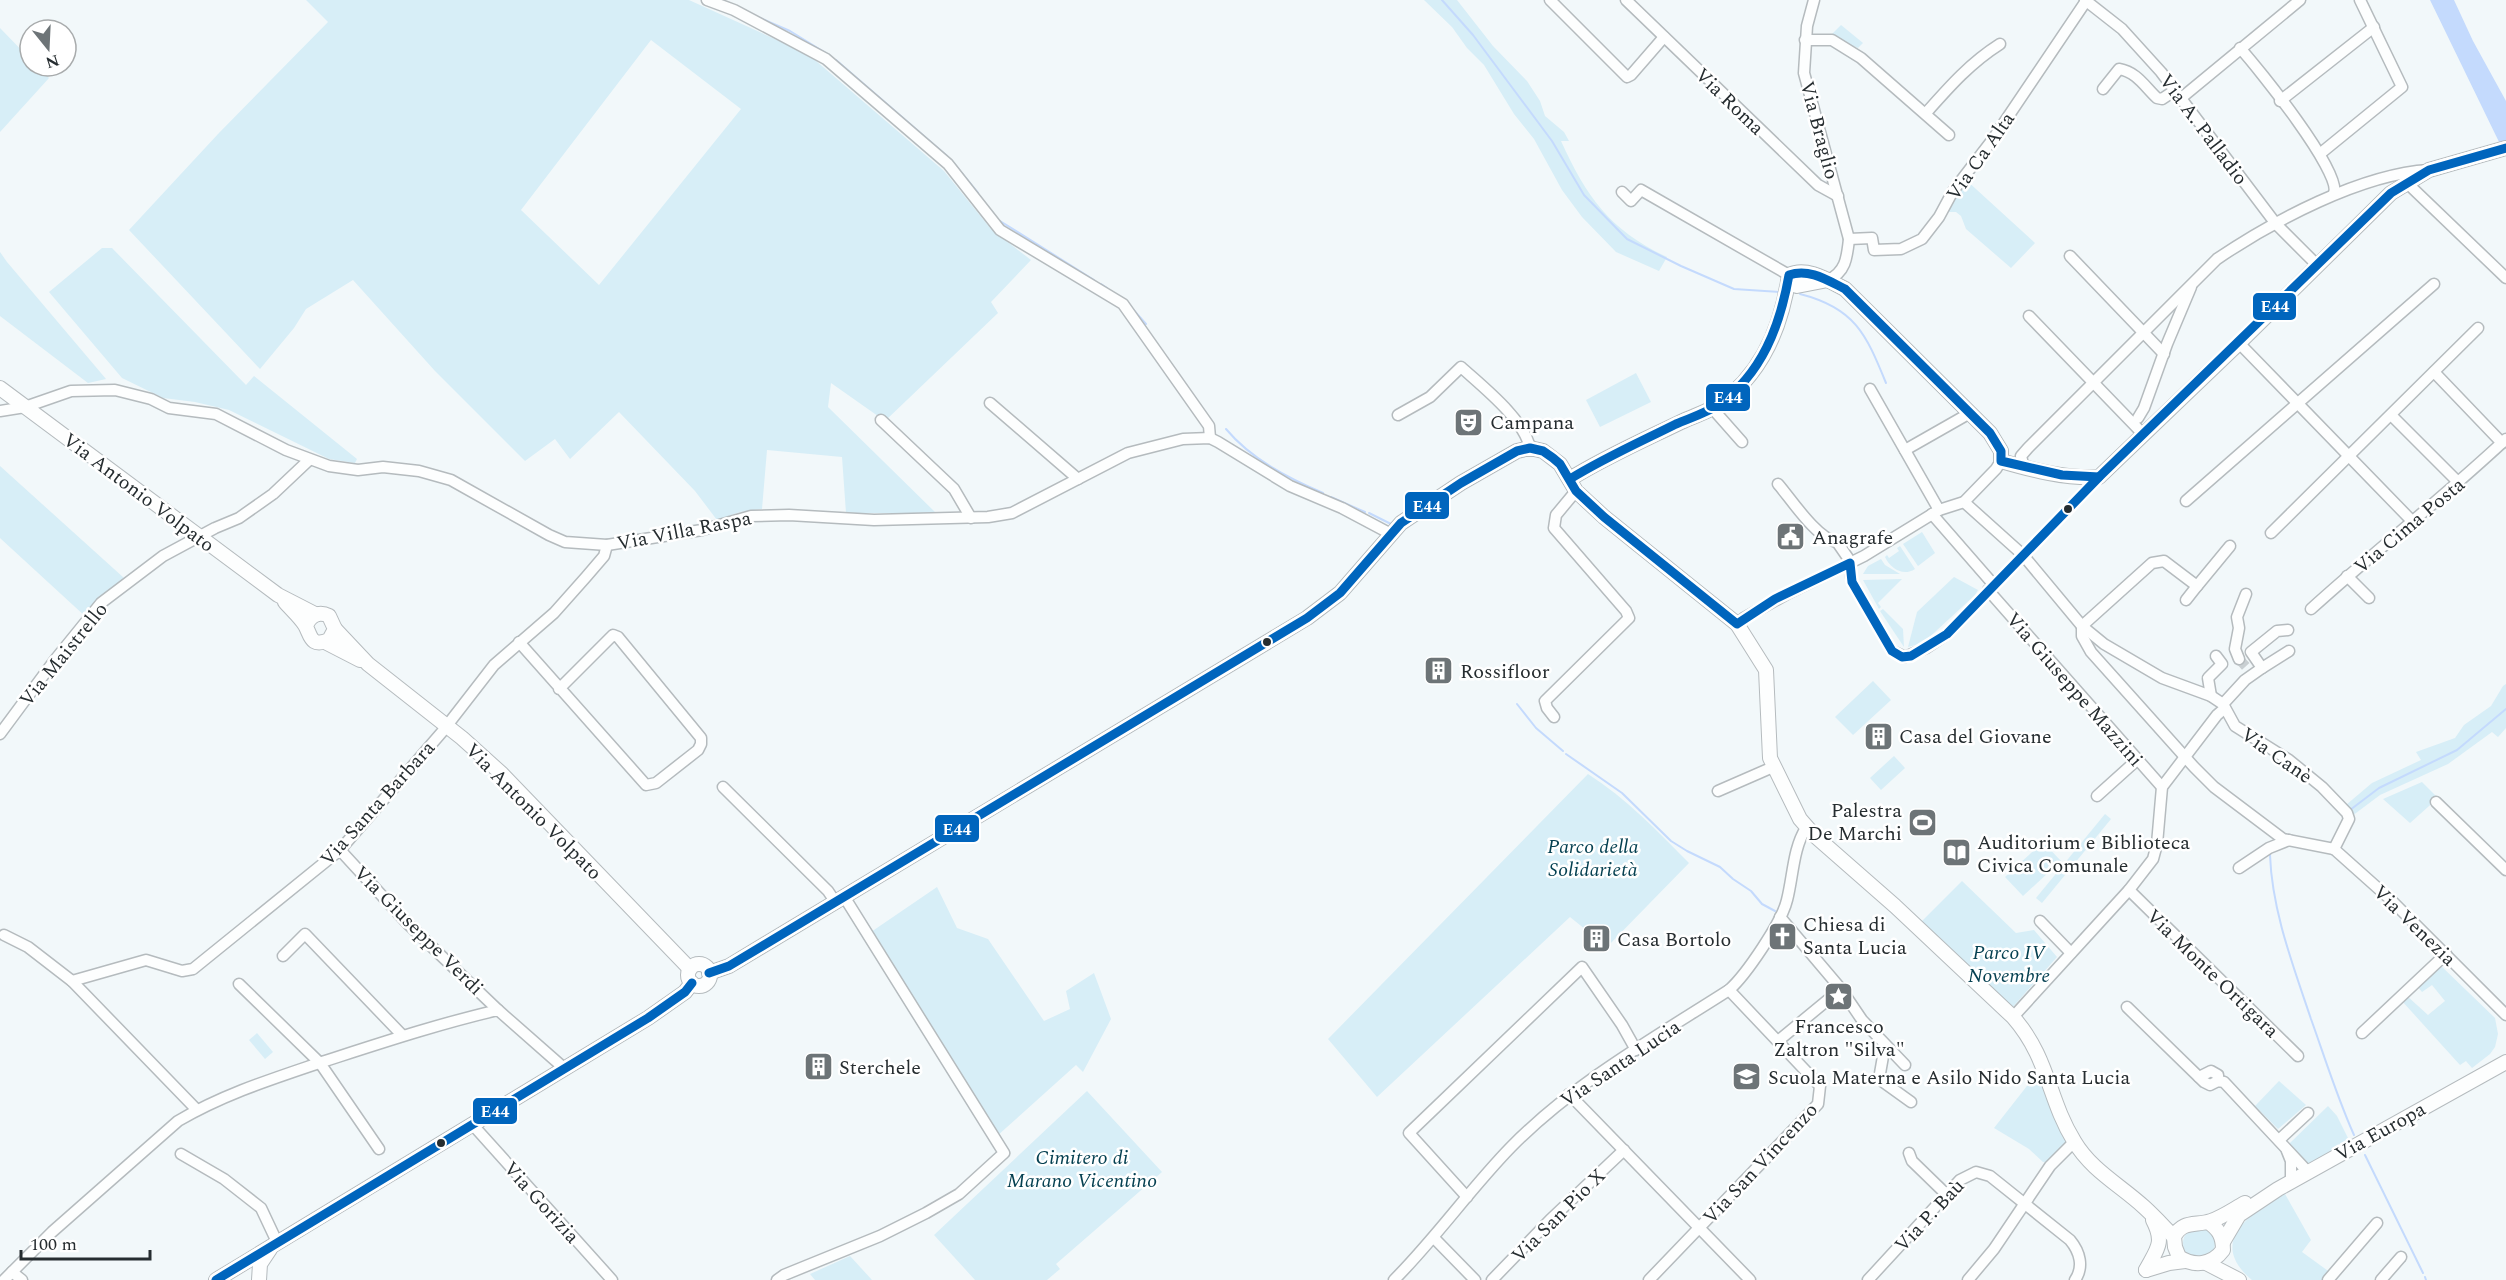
<svg xmlns="http://www.w3.org/2000/svg" width="2506" height="1280" viewBox="0 0 2506 1280" font-family="Spectral,serif">
  <style>
    .green { fill: #d7eef7; fill-rule: evenodd }
    .water { fill: #c4dafd }
    .lines { fill: none; stroke-linecap: round; stroke-linejoin: round }
    .stream { stroke: #c4dafd; stroke-width: 2 }
    .street-tunnel { stroke: #c9cfd2; stroke-width: 10; stroke-dasharray: 10 5; stroke-linecap: butt }
    .street-casing { stroke: #b5bbbe; stroke-width: 13 }
    .secondary-casing { stroke: #b5bbbe; stroke-width: 16 }
    .street { stroke: #fdfefe; stroke-width: 10 }
    .secondary { stroke: #fdfefe; stroke-width: 14 }
    .bus-1-casing { stroke: #fff; stroke-width: 14 }
    .bus-1 { stroke: #0065bd; stroke-width: 9 }
    .bus-dot { fill: #262d30; stroke: #fff; stroke-width: 2 }
    .labels { text-anchor: middle; stroke-width: 5; stroke-linejoin: round; paint-order: stroke }
    .street-label { font-size: 20px; fill: #262d30; stroke: #fff }
    .poi-label { font-size: 20px; fill: #262d30; stroke: #fff; text-anchor: start }
    .park-label { font-size: 20px; font-style: italic; fill: #054051; stroke: #fff }
    .line-badge { stroke: #fff; stroke-width: 2 }
    .badge-label { font-size: 16px; text-anchor: middle; font-weight: bold; fill: #fff }
  </style>
  <rect width="100%" height="100%" fill="#f2f8fa"/>
  <g class="green">
    <path d="M306,0H689L808,54L944,171L991,229L1031,260L991,302L998,313L885,421L831,383L828,407L936,513H846L842,457L767,450L762,509L740,512L717,520L695,491L619,412L570,459L555,439L525,461L435,371L353,280L306,309L294,328L260,369L129,230L218,134L328,22ZM651,40L741,109L599,285L521,210Z"/>
    <path d="M1424,0H1457L1493,46L1527,81L1540,101L1545,116L1564,132L1569,141H1561C1587,198 1610,230 1667,257L1659,271L1616,252L1582,217L1562,190L1534,139L1514,114L1484,65L1467,48L1452,27Z"/>
    <path d="M1841,25L1863,43L1858,48L1830,36Z"/>
    <path d="M0,28L30,59V66H37L49,78L0,132Z"/>
    <path d="M1965,179L2035,243L2011,268L1966,229L1961,216L1956,212H1948Z"/>
    <path d="M102,248H112L246,385L254,376L357,459L355,463L329,459L229,410L195,402L163,398L122,378L49,292Z"/>
    <path d="M0,252L7,262L106,379L88,383L0,316Z"/>
    <path d="M1636,373L1651,402L1600,427L1586,400Z"/>
    <path d="M0,466L124,578L101,598L86,617L0,538Z"/>
    <path d="M1922,532L1935,553L1918,566L1903,544Z"/>
    <path d="M1900,546L1915,569C1903,577 1890,568 1885,557L1887,555L1889,558L1899,551L1897,548Z"/>
    <path d="M1881,559L1885,565L1900,574H1863L1868,566Z"/>
    <path d="M1954,577L1978,590L1975,595L1923,643L1908,647L1917,612Z"/>
    <path d="M1902,579L1878,603L1881,607L1879,609L1863,580Z"/>
    <path d="M1883,609L1903,629L1904,647L1880,611Z"/>
    <path d="M1873,681L1891,700L1853,735L1835,717Z"/>
    <path d="M2506,684V728L2498,737L2492,732L2448,764L2380,795L2352,816L2346,805L2372,783L2421,760L2416,752L2455,738L2464,725L2491,706L2503,686Z"/>
    <path d="M1894,756L1905,768L1881,790L1870,778Z"/>
    <path d="M1588,774C1626,798 1657,831 1689,863L1607,947L1570,917L1377,1097L1328,1039Z"/>
    <path d="M2422,782L2438,798L2410,823L2383,799Z"/>
    <path d="M2105,814L2111,819L2042,903L2036,898Z"/>
    <path d="M2043,842L2061,861L2023,896L2005,877Z"/>
    <path d="M1962,881L2016,933L2034,930L2057,957L2012,1008L1921,922Z"/>
    <path d="M937,887L957,928L988,939L1044,1021L1070,1009L1066,991L1094,973L1111,1019L1083,1072L1076,1065L997,1136L871,932Z"/>
    <path d="M2440,965L2495,1018L2498,1034L2495,1047L2490,1054L2472,1068L2466,1061L2460,1065L2402,1001L2407,996L2428,1015L2445,1001L2432,985L2422,992L2417,986Z"/>
    <path d="M257,1033L273,1052L265,1059L249,1040Z"/>
    <path d="M2041,1068L2067,1141L2049,1162H2043L2029,1149L1994,1128Z"/>
    <path d="M2279,1081L2306,1105L2278,1129L2255,1106Z"/>
    <path d="M1087,1091L1162,1172L1056,1264L1060,1269L1047,1280H975L934,1235Z"/>
    <path d="M2328,1106L2337,1116L2350,1142L2306,1165L2289,1144Z"/>
    <path d="M2285,1194L2311,1240L2302,1252L2331,1273L2325,1280H2252C2206,1242 2251,1212 2285,1194Z"/>
    <circle cx="2199" cy="1243" r="16"/>
    <path d="M850,1256L872,1280H815L810,1274Z"/>
  </g>
  <path class="water" d="M2430,0H2454L2473,41L2506,101V142L2500,144Z"/>
  <g class="lines">
    <g class="stream">
      <path d="M1442,0L1473,35L1552,141L1584,195L1627,239L1681,266L1734,289L1780,292"/>
      <path d="M760,18L790,31L829,55"/>
      <path d="M836,60L947,156"/>
      <path d="M951,160L978,193"/>
      <path d="M1000,221L1094,280"/>
      <path d="M1101,284L1107,288"/>
      <path d="M1800,294C1855,308 1866,334 1886,383"/>
      <path d="M1130,306L1146,324"/>
      <path d="M1226,429C1251,459 1288,478 1323,493"/>
      <path d="M1331,497L1365,512"/>
      <path d="M1369,513L1391,524"/>
      <path d="M1517,704L1536,728L1563,751"/>
      <path d="M1566,754L1622,793L1671,841L1687,851L1720,867L1733,879L1751,891L1762,904L1775,911"/>
      <path d="M2350,810L2379,788L2457,750L2506,709"/>
      <path d="M2270,855C2272,911 2293,965 2311,1019C2325,1058 2337,1097 2354,1135"/>
      <path d="M2365,1155L2423,1273"/>
      <path d="M2425,1277L2426,1280"/>
    </g>
    <path class="street-tunnel" d="M2239,659L2249,670"/>
    <defs>
      <g id="street">
        <path d="M707,0L734,10L826,59L948,164L1000,230L1123,304L1209,426L1210,438"/>
        <path d="M1550,0L1627,77L1631,75L1664,37"/>
        <path d="M1626,0L1818,185L1838,196"/>
        <path d="M1814,0L1807,26L1804,73L1849,239C1847,257 1846,272 1828,280"/>
        <path d="M2085,0L2122,29L2161,72L2276,224L2317,265"/>
        <path d="M1805,40H1832L1861,58L1949,135"/>
        <path d="M2240,48C2258,68 2342,172 2334,193"/>
        <path d="M2103,89L2119,69C2137,72 2145,87 2157,98L2162,99L2174,91"/>
        <path d="M2180,99L2300,0"/>
        <path d="M2280,101L2374,27"/>
        <path d="M1926,113C1949,87 1970,63 2000,44"/>
        <path d="M2321,153L2402,87L2360,0"/>
        <path d="M2406,182L2506,278"/>
        <path d="M1622,192L1631,201L1641,190L1789,275"/>
        <path d="M1849,239L1872,238L1874,250L1901,249L1922,239L1939,217L1953,191L1993,139L2086,1"/>
        <path d="M2070,256L2164,354"/>
        <path d="M2029,316L2144,435"/>
        <path d="M2239,343L2411,520"/>
        <path d="M2434,372L2502,443"/>
        <path d="M1870,389L1939,510"/>
        <path d="M990,403L1078,479"/>
        <path d="M1712,408L1742,442"/>
        <path d="M0,411L25,407L71,391L115,390L151,399L169,408L216,414L286,450L329,466L358,470L383,467L419,471L451,480L549,535L565,542L607,545L702,530L751,516L789,515L874,520L988,517L1012,513L1128,453L1183,439L1210,438L1218,442L1290,486L1342,508L1391,534"/>
        <path d="M1398,415L1430,397L1461,367C1483,387 1524,419 1530,448"/>
        <path d="M2391,415L2459,483"/>
        <path d="M2138,418L2144,408L2167,344L2191,287"/>
        <path d="M881,420L954,489L971,518"/>
        <path d="M1905,450L1970,413"/>
        <path d="M2024,468L2021,456L2028,448L2217,259C2273,221 2361,174 2429,170"/>
        <path d="M1778,484C1791,499 1817,539 1837,542L1848,558L1852,582L1892,651L1905,657L1926,648L1947,634L2099,477"/>
        <path d="M2186,501L2434,284"/>
        <path d="M1964,502L2023,555L2082,626L2104,644L2162,678L2211,696L2223,704L2235,726L2289,760L2322,787L2347,813L2349,819L2334,849"/>
        <path d="M1932,514L1993,584"/>
        <path d="M2271,533L2478,328"/>
        <path d="M2347,576L2369,598"/>
        <path d="M2197,586L2230,546"/>
        <path d="M1988,590L2162,787"/>
        <path d="M2311,609C2375,551 2443,498 2506,439"/>
        <path d="M1737,624L1744,618L1787,594L1864,556L1939,510L1964,502L1996,469L2001,461"/>
        <path d="M2082,626V636L2091,652L2194,767L2214,787L2283,839L2334,849"/>
        <path d="M2082,626L2152,563L2164,561L2197,586L2186,600"/>
        <path d="M519,642L646,785L656,783L698,750L701,744V738L618,637L613,635L559,689"/>
        <path d="M2239,659L2235,649L2239,628L2237,617L2246,594"/>
        <path d="M2262,668L2289,651"/>
        <path d="M2211,696L2208,678L2222,664L2216,656"/>
        <path d="M2223,704L2245,680L2262,668L2251,652L2277,631L2288,630"/>
        <path d="M1554,717L1547,708L1545,701L1629,618L1626,611L1554,528L1556,515L1576,491"/>
        <path d="M0,734L54,661L101,603L163,556L215,528L239,518L273,494L309,460"/>
        <path d="M723,787L828,891L836,903"/>
        <path d="M1718,791L1773,767"/>
        <path d="M2097,796L2137,760"/>
        <path d="M2436,802L2506,870"/>
        <path d="M2334,849L2390,899L2506,1015"/>
        <path d="M340,850L408,924L498,1010"/>
        <path d="M2239,868L2269,848L2289,840"/>
        <path d="M2129,890L2298,1056"/>
        <path d="M2040,921L2071,953"/>
        <path d="M4,935L28,947L72,981L146,960L182,971L193,969L340,850L442,732L494,665L554,613L586,577L604,556L607,545"/>
        <path d="M283,956L305,934L402,1035"/>
        <path d="M72,981L197,1110"/>
        <path d="M239,984L320,1063L379,1149"/>
        <path d="M1841,989L1862,1020L1905,1065"/>
        <path d="M2127,1007L2204,1082L2210,1085L2218,1081L2224,1082L2308,1172"/>
        <path d="M2013,1017L2129,890L2153,859L2157,844L2162,787L2217,715L2224,709"/>
        <path d="M2362,1033L2446,954"/>
        <path d="M1778,1041L1841,989L1780,917"/>
        <path d="M1885,1045L1879,1079L1911,1102"/>
        <path d="M2199,1077L2211,1071L2218,1075V1081"/>
        <path d="M1569,1094L1750,1280"/>
        <path d="M472,1124L612,1280"/>
        <path d="M2279,1140L2308,1113"/>
        <path d="M2287,1151L2291,1161V1182"/>
        <path d="M1909,1153L1912,1161L1947,1195"/>
        <path d="M181,1154L224,1179L261,1208L277,1242"/>
        <path d="M1467,1197L1409,1133L1582,967L1622,1025L1636,1050"/>
        <path d="M1434,1238L1475,1280"/>
        <path d="M12,1272L22,1280"/>
        <path d="M4,1280L52,1232L178,1121C224,1094 272,1079 322,1062C381,1043 438,1024 498,1010L565,1069"/>
        <path d="M777,1280L784,1275L880,1236L926,1213L959,1194L1004,1153L845,898"/>
        <path d="M1394,1280C1436,1238 1470,1189 1511,1147C1574,1083 1654,1038 1729,990C1746,975 1782,922 1787,900C1793,877 1793,848 1806,828"/>
        <path d="M1492,1280L1550,1220L1624,1150"/>
        <path d="M1649,1280L1818,1104L1820,1086L1729,990"/>
        <path d="M1868,1280L1960,1180L1976,1172L1990,1176L2070,1240C2080,1252 2084,1267 2075,1280"/>
        <path d="M1968,1280L1994,1249L2050,1166L2074,1142"/>
        <path d="M2328,1280L2377,1223"/>
        <path d="M2381,1280L2401,1257"/>
      </g>
      <g id="secondary">
        <path d="M1789,283L1797,286L1828,280"/>
        <path d="M0,388L278,595L315,614"/>
        <path d="M1570,479C1605,457 1644,440 1681,422C1693,416 1708,412 1719,404C1762,374 1782,325 1789,275C1807,266 1829,281 1845,289L1990,433L2001,451V461C2032,470 2066,479 2099,477L2239,343L2391,193L2429,170L2506,148"/>
        <path d="M285,602C291,609 300,617 305,625C311,635 310,648 329,640L335,629L329,616C319,611 310,615 306,626"/>
        <path d="M335,629L368,664L462,738L502,774L690,969"/>
        <path d="M325,642L360,660"/>
        <circle cx="699" cy="975" r="11"/>
        <path d="M709,973L729,966L1307,618L1340,593L1401,523L1461,483L1517,451L1530,448L1543,451L1560,464L1576,491L1604,517L1737,624L1766,670L1770,758L1800,819L1814,835L1895,906L2013,1017C2049,1058 2048,1099 2074,1141C2091,1170 2120,1185 2144,1207C2155,1217 2164,1227 2174,1237"/>
        <path d="M2208,1222C2219,1229 2223,1237 2223,1250C2212,1265 2194,1267 2179,1257L2175,1247L2174,1237C2182,1220 2196,1226 2211,1221C2223,1217 2234,1209 2245,1203"/>
        <path d="M2223,1242L2239,1215L2278,1189L2506,1062"/>
        <path d="M2206,1263L2239,1280"/>
        <path d="M2146,1270C2157,1249 2165,1243 2153,1220"/>
        <path d="M2146,1270L2169,1263L2185,1261"/>
        <path d="M216,1280L648,1018L685,992L692,983"/>
        <path d="M259,1280L260,1264L270,1249"/>
      </g>
    </defs>
    <use href="#street" class="street-casing"/>
    <use href="#secondary" class="secondary-casing"/>
    <use href="#street" class="street"/>
    <use href="#secondary" class="secondary"/>
    <defs>
      <g id="bus-1">
        <path d="M1570,479C1604,458 1640,442 1676,424C1690,418 1706,413 1718,405C1762,374 1780,326 1789,275C1809,268 1827,280 1845,289L1990,433L2001,451V461L2062,475L2099,477"/>
        <path d="M709,973L729,966L1307,618L1340,593L1401,523L1461,483L1517,451L1530,448L1543,451L1553,458L1560,464L1576,491L1604,517L1737,624L1775,599L1850,563L1852,582L1892,651L1902,657L1911,656L1947,634L2099,477L2391,193L2429,170L2506,148"/>
        <path d="M216,1280L648,1018L685,992L692,983"/>
      </g>
    </defs>
    <use href="#bus-1" class="bus-1-casing"/>
    <use href="#bus-1" class="bus-1"/>
  </g>
  <defs>
    <symbol id="theatre-square" viewBox="-11 -11 22 22"><rect x="-9" y="-9" width="18" height="18" rx="4" fill="#6d7477" stroke="#fff"/><path d="M-5-5.5Q0-4 5-5.5V0Q5 5 0 6Q-5 5-5 0ZM-3.3-2.5H-1v1.5H-3.3ZM1-2.5H3.3v1.5H1ZM-2.8 1Q0 5.5 2.8 1Z" fill="#fff"/></symbol>
    <symbol id="civic-square" viewBox="-11 -11 22 22"><rect x="-9" y="-9" width="18" height="18" rx="4" fill="#6d7477" stroke="#fff"/><path d="M-.6-6.5H3V-4.5H.6V-3L4-1V1h2V6H-6V1h2V-1L-.6-3ZM-1.2 2.5V6h2.4V2.5Z" fill="#fff"/></symbol>
    <symbol id="building-square" viewBox="-11 -11 22 22"><rect x="-9" y="-9" width="18" height="18" rx="4" fill="#6d7477" stroke="#fff"/><path d="M-4-6H4V6H1V3H-1V6H-4ZM-2.5-4.3h1.7v1.8h-1.7ZM.8-4.3h1.7v1.8H.8ZM-2.5-1h1.7V.8h-1.7ZM.8-1h1.7V.8H.8Z" fill="#fff"/></symbol>
    <symbol id="stadium-square" viewBox="-11 -11 22 22"><rect x="-9" y="-9" width="18" height="18" rx="4" fill="#6d7477" stroke="#fff"/><path d="M0-5a6.5 5 0 1 0 0 10a6.5 5 0 1 0 0-10ZM-3.5-1.8h7v3.6h-7Z" fill="#fff"/></symbol>
    <symbol id="library-square" viewBox="-11 -11 22 22"><rect x="-9" y="-9" width="18" height="18" rx="4" fill="#6d7477" stroke="#fff"/><path d="M-6-4Q-3-5.5-.7-3.5V5Q-3 3-6 4ZM6-4Q3-5.5 .7-3.5V5Q3 3 6 4Z" fill="#fff"/></symbol>
    <symbol id="church-square" viewBox="-11 -11 22 22"><rect x="-9" y="-9" width="18" height="18" rx="4" fill="#6d7477" stroke="#fff"/><path d="M-1.2-6h2.4v3.5h3.3v2.4h-3.3V6h-2.4V-.1h-3.3v-2.4h3.3Z" fill="#fff"/></symbol>
    <symbol id="sight-square" viewBox="-11 -11 22 22"><rect x="-9" y="-9" width="18" height="18" rx="4" fill="#6d7477" stroke="#fff"/><path d="M0-6L1.8-2.2L6-1.7L2.9 1.2L3.7 5.4L0 3.3L-3.7 5.4L-2.9 1.2L-6-1.7L-1.8-2.2Z" fill="#fff"/></symbol>
    <symbol id="school-square" viewBox="-11 -11 22 22"><rect x="-9" y="-9" width="18" height="18" rx="4" fill="#6d7477" stroke="#fff"/><path d="M0-5L7-2L0 1L-7-2ZM-4 1L0 2.5L4 1V4Q0 6-4 4Z" fill="#fff"/></symbol>
  </defs>
  <g fill-rule="evenodd">
    <use href="#theatre-square" x="1452" y="406" width="33" height="33"/>
    <use href="#civic-square" x="1774" y="520" width="33" height="33"/>
    <use href="#building-square" x="1422" y="654" width="33" height="33"/>
    <use href="#building-square" x="1862" y="720" width="33" height="33"/>
    <use href="#stadium-square" x="1906" y="806" width="33" height="33"/>
    <use href="#library-square" x="1940" y="836" width="33" height="33"/>
    <use href="#church-square" x="1766" y="920" width="33" height="33"/>
    <use href="#building-square" x="1580" y="922" width="33" height="33"/>
    <use href="#sight-square" x="1822" y="980" width="33" height="33"/>
    <use href="#building-square" x="802" y="1050" width="33" height="33"/>
    <use href="#school-square" x="1730" y="1060" width="33" height="33"/>
  </g>
  <g class="bus-dot">
    <circle cx="2068" cy="509" r="5"/>
    <circle cx="1267" cy="642" r="5"/>
    <circle cx="441" cy="1143" r="5"/>
  </g>
  <g class="labels">
    <g class="street-label">
      <text transform="translate(1730 101) rotate(44)" y="7">Via Roma</text>
      <text transform="translate(2204 129) rotate(53)" y="7">Via A. Palladio</text>
      <text transform="translate(1820 130) rotate(75)" y="7">Via Braglio</text>
      <text transform="translate(1980 156) rotate(-55)" y="7">Via Ca Alta</text>
      <text transform="translate(139 492) rotate(37)" y="7">Via Antonio Volpato</text>
      <text transform="translate(2409 525) rotate(-40)" y="7">Via Cima Posta</text>
      <text transform="translate(684 530) rotate(-11)" y="7">Via Villa Raspa</text>
      <text transform="translate(63 654) rotate(-51)" y="7">Via Maistrello</text>
      <text transform="translate(2075 689) rotate(49)" y="7">Via Giuseppe Mazzini</text>
      <text transform="translate(2277 755) rotate(35)" y="7">Via Canè</text>
      <text transform="translate(377 803) rotate(-48)" y="7">Via Santa Barbara</text>
      <text transform="translate(534 811) rotate(45)" y="7">Via Antonio Volpato</text>
      <text transform="translate(2415 925) rotate(44)" y="7">Via Venezia</text>
      <text transform="translate(419 930) rotate(45)" y="7">Via Giuseppe Verdi</text>
      <text transform="translate(2213 973) rotate(44)" y="7">Via Monte Ortigara</text>
      <text transform="translate(1620 1063) rotate(-34)" y="7">Via Santa Lucia</text>
      <text transform="translate(2380 1131) rotate(-29)" y="7">Via Europa</text>
      <text transform="translate(1760 1163) rotate(-47)" y="7">Via San Vincenzo</text>
      <text transform="translate(542 1202) rotate(48)" y="7">Via Gorizia</text>
      <text transform="translate(1558 1215) rotate(-45)" y="7">Via San Pio X</text>
      <text transform="translate(1929 1215) rotate(-47)" y="7">Via P. Baù</text>
    </g>
    <g class="poi-label">
      <text x="1490" y="429">Campana</text>
      <text x="1812" y="544">Anagrafe</text>
      <text x="1460" y="678">Rossifloor</text>
      <text x="1899" y="743">Casa del Giovane</text>
      <text x="1902" y="817" text-anchor="end">Palestra<tspan x="1902" dy="23">De Marchi</tspan></text>
      <text x="1977" y="849">Auditorium e Biblioteca<tspan x="1977" dy="23">Civica Comunale</tspan></text>
      <text x="1803" y="931">Chiesa di<tspan x="1803" dy="23">Santa Lucia</tspan></text>
      <text x="1617" y="946">Casa Bortolo</text>
      <text x="1839" y="1033" text-anchor="middle">Francesco<tspan x="1839" dy="23">Zaltron "Silva"</tspan></text>
      <text x="839" y="1074">Sterchele</text>
      <text x="1768" y="1084">Scuola Materna e Asilo Nido Santa Lucia</text>
    </g>
    <g class="park-label">
      <text x="1593" y="853">Parco della<tspan x="1593" dy="23">Solidarietà</tspan></text>
      <text x="2009" y="959">Parco IV<tspan x="2009" dy="23">Novembre</tspan></text>
      <text x="1082" y="1164">Cimitero di<tspan x="1082" dy="23">Marano Vicentino</tspan></text>
    </g>
  </g>
  <g class="line-badge">
    <rect x="2252" y="292" width="45" height="29" rx="6" fill="#0065bd"/>
    <rect x="1705" y="383" width="46" height="29" rx="6" fill="#0065bd"/>
    <rect x="1404" y="491" width="46" height="29" rx="6" fill="#0065bd"/>
    <rect x="934" y="814" width="46" height="29" rx="6" fill="#0065bd"/>
    <rect x="472" y="1097" width="46" height="28" rx="6" fill="#0065bd"/>
  </g>
  <g class="badge-label">
    <text x="2275" y="312">E44</text>
    <text x="1728" y="403">E44</text>
    <text x="1427" y="512">E44</text>
    <text x="957" y="835">E44</text>
    <text x="495" y="1117">E44</text>
  </g>
  <g transform="translate(48 48) rotate(162)"><circle r="28" fill="#ffffff" stroke="#a8abac" stroke-width="1.5"/>
  <path d="M0-4.5L10 22L0 15L-10 22Z" fill="#6d7477"/>
  <text y="-9" font-size="16" font-weight="bold" text-anchor="middle" fill="#262d30">N</text>
  </g>
  <path d="M21 1250v9h129v-9" fill="none" stroke="#262d30" stroke-width="3"/>
  <text x="30" y="1250" font-size="18" fill="#262d30" stroke="#ffffff" stroke-width="4.5" paint-order="stroke">100 m</text>
</svg>
